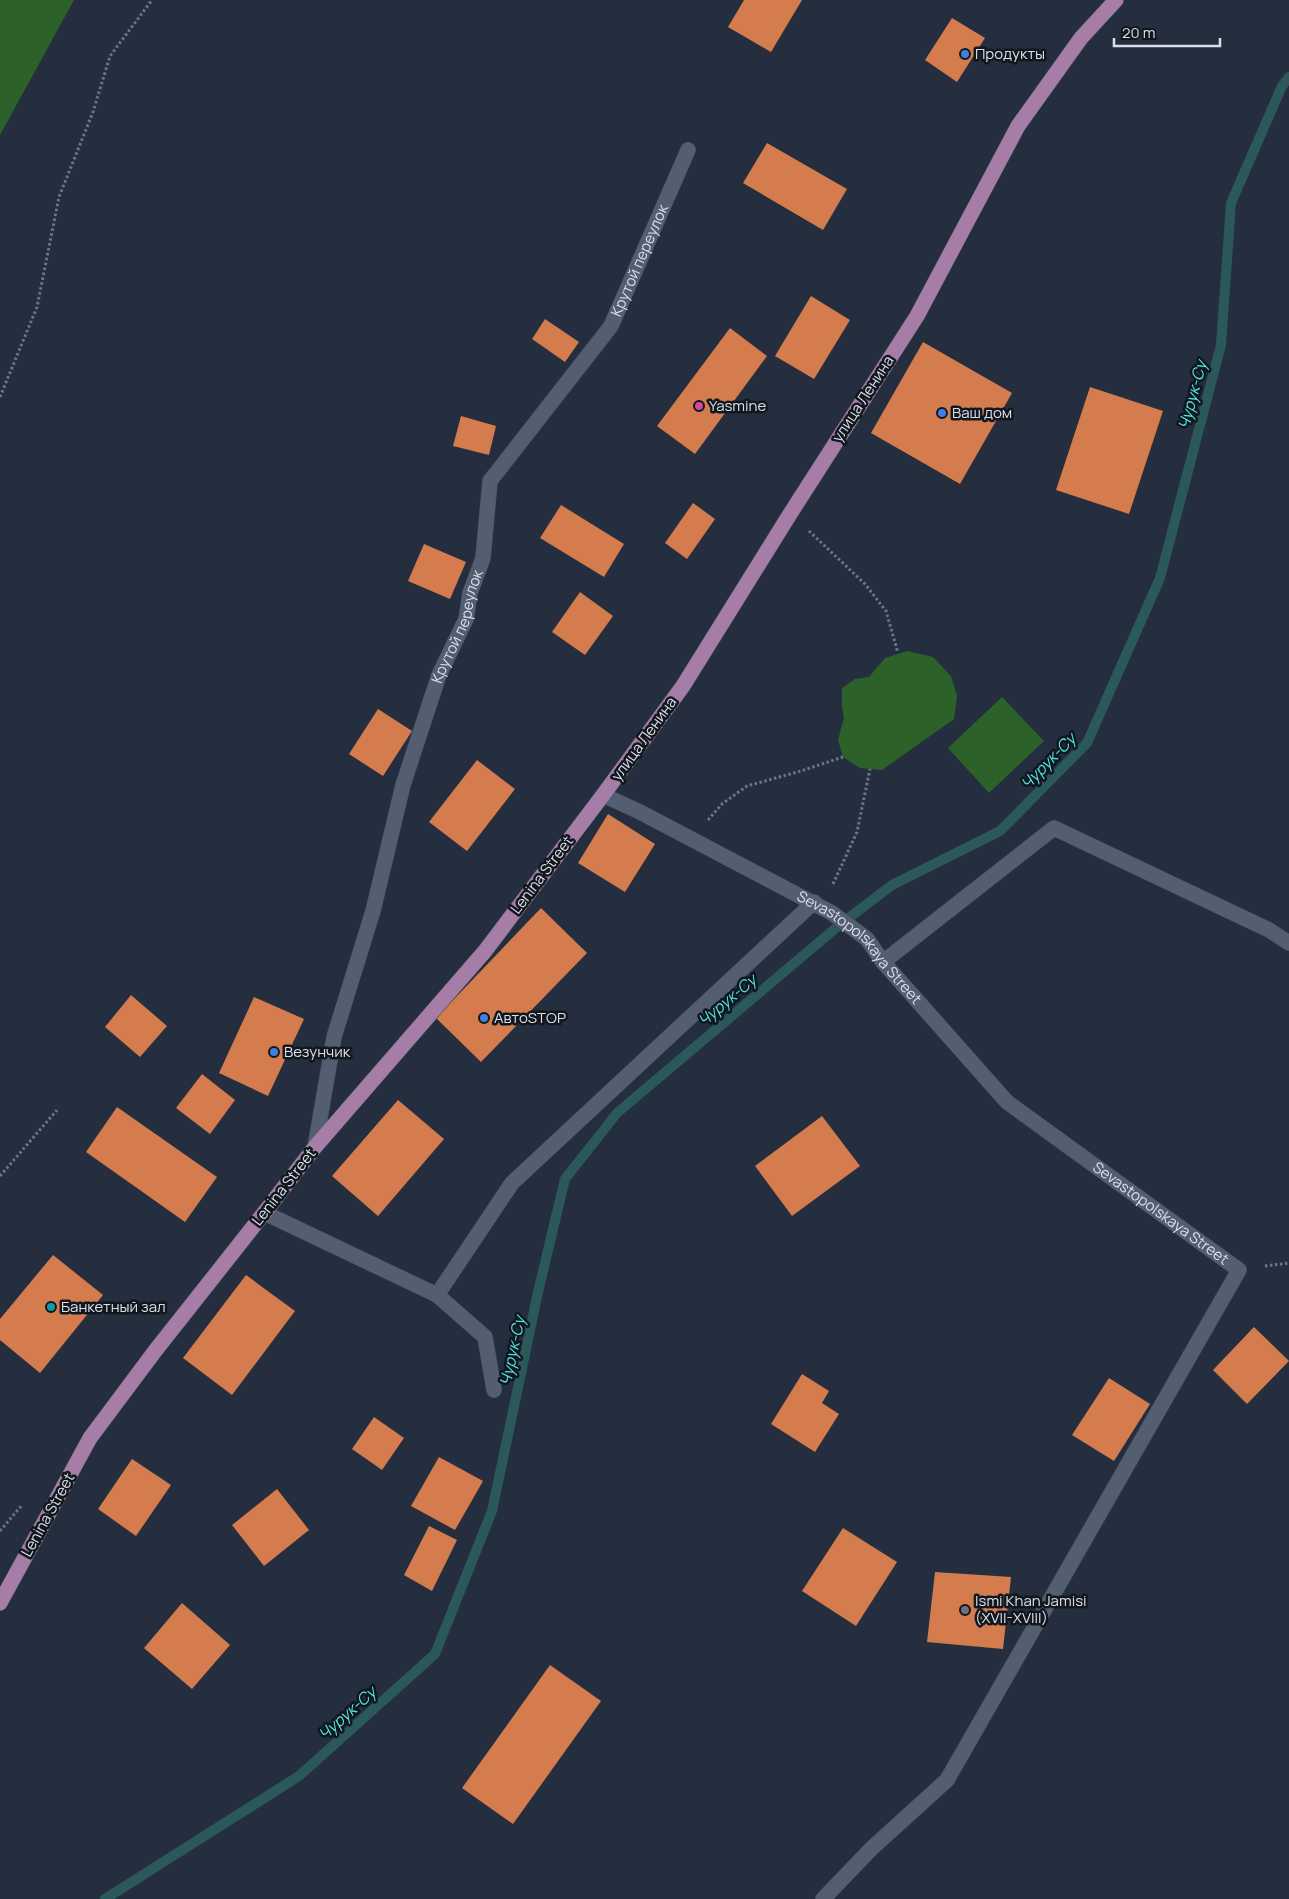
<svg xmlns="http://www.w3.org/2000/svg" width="1289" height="1899" viewBox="0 0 1289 1899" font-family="Manrope,sans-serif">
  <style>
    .green { fill: #2d612a }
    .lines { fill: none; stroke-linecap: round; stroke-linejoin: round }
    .stream { stroke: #2b5959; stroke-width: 10 }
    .building { fill: #d47c4d }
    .minor-casing { stroke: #424b57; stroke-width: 16 }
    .major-casing { stroke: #424b57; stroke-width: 16 }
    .path { stroke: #6d7684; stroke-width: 3; stroke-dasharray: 2.5 2.5; stroke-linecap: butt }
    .minor { stroke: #535e70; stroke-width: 15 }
    .major { stroke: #a67da6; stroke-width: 15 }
    .shop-dot { fill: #3f7fe0; stroke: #12161d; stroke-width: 2 }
    .hotel-dot { fill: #d1479c; stroke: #12161d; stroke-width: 2 }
    .culture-dot { fill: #0f9aa8; stroke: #12161d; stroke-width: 2 }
    .worship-dot { fill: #6b7280; stroke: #12161d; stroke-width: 2 }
    .labels { text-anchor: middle; stroke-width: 5; stroke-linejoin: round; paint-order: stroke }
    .poi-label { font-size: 15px; fill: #d9e0ea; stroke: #12161d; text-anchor: start }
    .street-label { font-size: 15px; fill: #d9e0ea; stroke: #12161d }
    .water-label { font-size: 16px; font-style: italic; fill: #4fe6e7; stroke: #12161d }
  </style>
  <rect width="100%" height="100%" fill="#242e3e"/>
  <g class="green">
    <path d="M0,0H74L0,135Z"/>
    <path d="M907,651L933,657L951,676L957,696L954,719L882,770L860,768L843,757L838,740L844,718L842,707V688L855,679L869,677L885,658Z"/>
    <path d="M1002,697L1044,741L989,793L948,748Z"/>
  </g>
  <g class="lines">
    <path class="stream" d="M105,1899L299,1776L435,1654L492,1511L538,1292L565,1179L617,1113L837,927L892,885L1000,831L1087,743L1160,578L1221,345L1231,203L1282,86L1289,77"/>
  </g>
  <g class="building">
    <path d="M744,0H802L771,52L728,27Z"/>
    <path d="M952,18L985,38L957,82L925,60Z"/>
    <path d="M767,143L847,189L823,230L743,183Z"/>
    <path d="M811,296L850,320L814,379L775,356Z"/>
    <path d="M545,319L579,342L565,362L532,339Z"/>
    <path d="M730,328L767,356L695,454L657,426Z"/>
    <path d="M923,342L1012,393L960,484L871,433Z"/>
    <path d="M1090,387L1163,411L1129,514L1056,490Z"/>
    <path d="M461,416L496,426L489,455L453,446Z"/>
    <path d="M693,503L715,519L687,559L665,543Z"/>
    <path d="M561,505L624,544L604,577L540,538Z"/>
    <path d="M424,544L466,562L450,599L408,581Z"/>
    <path d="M580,592L613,616L585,655L552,632Z"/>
    <path d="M378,709L412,731L383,776L349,754Z"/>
    <path d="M477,760L515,789L467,851L429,822Z"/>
    <path d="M608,814L655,844L625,892L578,863Z"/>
    <path d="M541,908L587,953L481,1062L436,1018Z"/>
    <path d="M131,995L167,1026L140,1057L105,1027Z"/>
    <path d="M254,997L304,1019L268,1096L219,1073Z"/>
    <path d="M202,1074L235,1100L210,1134L176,1108Z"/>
    <path d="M398,1100L444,1139L378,1216L332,1176Z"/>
    <path d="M117,1107L217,1177L185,1222L86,1152Z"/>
    <path d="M822,1116L860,1166L792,1216L755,1166Z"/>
    <path d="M53,1255L103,1295L40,1373L0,1340V1319Z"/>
    <path d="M246,1275L295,1311L232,1395L183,1358Z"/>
    <path d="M1254,1327L1289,1361L1247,1404L1213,1370Z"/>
    <path d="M802,1374L829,1391L822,1403L839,1414L815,1452L771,1424Z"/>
    <path d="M1109,1378L1150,1404L1114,1461L1072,1435Z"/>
    <path d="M374,1417L404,1438L382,1470L352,1449Z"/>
    <path d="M439,1457L483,1481L455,1530L411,1506Z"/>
    <path d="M132,1459L171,1485L136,1536L98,1509Z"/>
    <path d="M277,1489L309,1530L264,1566L232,1525Z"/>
    <path d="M429,1526L457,1540L432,1591L404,1575Z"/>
    <path d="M843,1528L897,1562L856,1626L802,1591Z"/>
    <path d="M935,1572L1011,1577L1003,1649L927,1642Z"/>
    <path d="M182,1603L230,1645L192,1689L144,1648Z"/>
    <path d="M550,1665L601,1701L513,1824L462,1788Z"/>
  </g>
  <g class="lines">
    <defs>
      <g id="minor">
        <path id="s1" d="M603,795L640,812L832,913L867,939L883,962L1007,1102L1239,1270L947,1780L872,1848L823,1899"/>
        <path d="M883,962L1054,828L1269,930L1289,943"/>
        <path id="s2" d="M315,1147L334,1037L373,911L403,785L439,675L466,619L470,593L483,558L490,481L611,326L688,150"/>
        <path d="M268,1208L271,1216L437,1295L485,1337L494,1390"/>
        <path d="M437,1295L512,1183L814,902"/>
      </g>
      <path id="major" d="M0,1603L90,1438L155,1351L268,1208L315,1147L485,951L603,795L683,686L790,514L917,316L1018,126L1081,38L1116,0"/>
    </defs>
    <use href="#minor" class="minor-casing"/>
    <use href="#major" class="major-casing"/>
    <g class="path">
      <path d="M0,397L37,307L59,197L93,112L110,56L152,0"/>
      <path d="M809,531L865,584L886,611L898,653"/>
      <path d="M708,820L722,804L747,786L801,771L843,757"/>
      <path d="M833,884L857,832L870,769"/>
      <path d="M0,1176L57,1110"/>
      <path d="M1265,1266L1289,1263"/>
      <path d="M0,1531L22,1505"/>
    </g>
    <use href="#minor" class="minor"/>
    <use href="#major" class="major"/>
  </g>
  <g class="shop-dot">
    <circle cx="965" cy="54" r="5"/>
    <circle cx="942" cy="413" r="5"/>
    <circle cx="484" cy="1018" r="5"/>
    <circle cx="274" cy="1052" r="5"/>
  </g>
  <circle class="hotel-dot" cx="699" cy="406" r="5"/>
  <circle class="culture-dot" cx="51" cy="1307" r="5"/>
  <circle class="worship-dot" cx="965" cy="1610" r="5"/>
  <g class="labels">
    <g class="poi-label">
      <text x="975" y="59">Продукты</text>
      <text x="709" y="411">Yasmine</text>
      <text x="952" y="418">Ваш дом</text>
      <text x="494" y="1023">АвтоSTOP</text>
      <text x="284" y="1057">Везунчик</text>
      <text x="61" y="1312">Банкетный зал</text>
      <text x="975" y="1606">Ismi Khan Jamisi<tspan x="975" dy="17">(XVII-XVIII)</tspan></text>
    </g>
    <g class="street-label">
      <text dy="5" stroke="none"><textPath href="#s2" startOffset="960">Крутой переулок</textPath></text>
      <text transform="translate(863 399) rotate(-57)" y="5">улица Ленина</text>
      <text dy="5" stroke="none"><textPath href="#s2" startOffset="541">Крутой переулок</textPath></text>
      <text transform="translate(644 739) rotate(-54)" y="5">улица Ленина</text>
      <text transform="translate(542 875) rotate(-53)" y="5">Lenina Street</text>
      <text dy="5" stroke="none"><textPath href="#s1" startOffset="301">Sevastopolskaya Street</textPath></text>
      <text transform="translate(284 1187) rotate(-52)" y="5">Lenina Street</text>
      <text dy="5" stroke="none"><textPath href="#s1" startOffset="706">Sevastopolskaya Street</textPath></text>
      <text transform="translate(48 1515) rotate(-61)" y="5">Lenina Street</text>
    </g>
    <g class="water-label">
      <text transform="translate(1192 395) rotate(-75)" y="6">Чурук-Су</text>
      <text transform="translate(1048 761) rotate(-46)" y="6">Чурук-Су</text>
      <text transform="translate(727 1000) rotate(-40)" y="6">Чурук-Су</text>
      <text transform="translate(512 1351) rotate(-78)" y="6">Чурук-Су</text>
      <text transform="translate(347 1713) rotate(-42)" y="6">Чурук-Су</text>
    </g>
  </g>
  <path d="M1114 38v8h106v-8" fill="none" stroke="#d9e0ea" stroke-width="2.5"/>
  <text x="1122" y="38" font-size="15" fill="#d9e0ea" stroke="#12161d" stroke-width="4" paint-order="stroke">20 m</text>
</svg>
